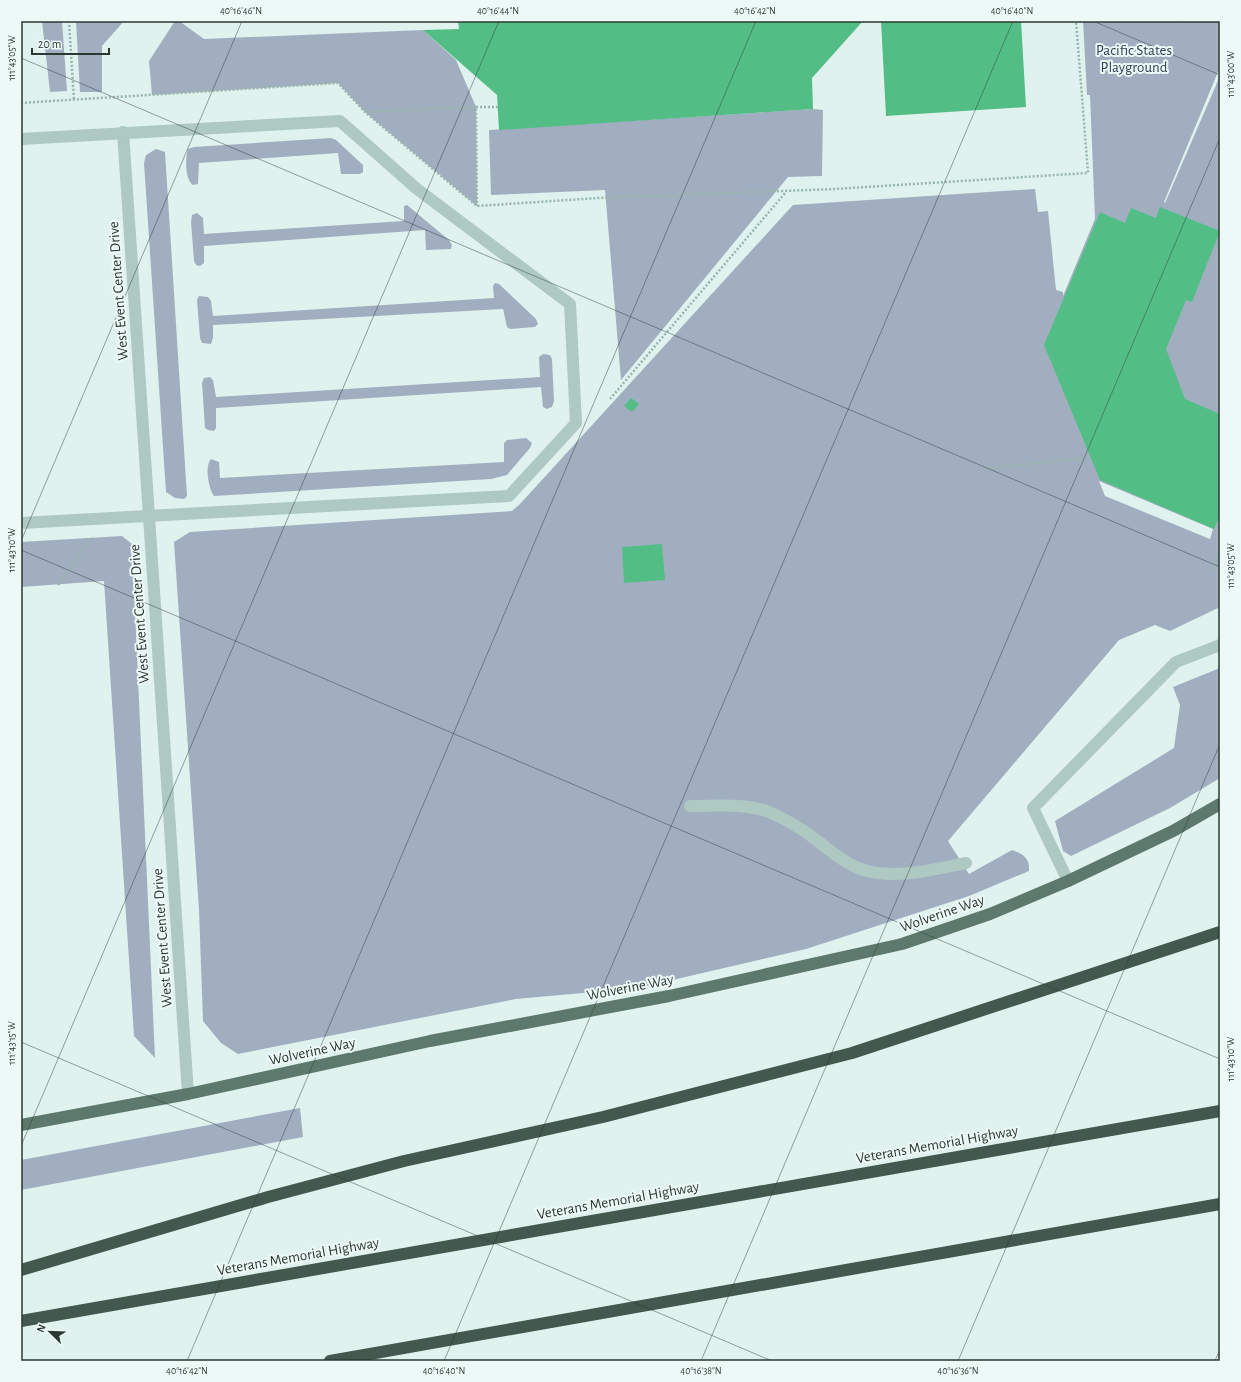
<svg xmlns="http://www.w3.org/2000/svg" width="1241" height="1382" viewBox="0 0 1241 1382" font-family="'Alegreya Sans',sans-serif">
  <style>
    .green { fill: #a1aec0; fill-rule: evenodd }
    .building { fill: #52be86 }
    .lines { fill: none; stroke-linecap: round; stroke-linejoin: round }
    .path { stroke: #97b5ab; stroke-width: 2.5; stroke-dasharray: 2 2; stroke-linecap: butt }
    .minor { stroke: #adc9c1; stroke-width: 12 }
    .major { stroke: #5d796d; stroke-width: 12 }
    .highway { stroke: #43584f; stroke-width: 12 }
    .ticks { fill: none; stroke: #2b3832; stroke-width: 1; stroke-opacity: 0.45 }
    .labels { text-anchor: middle; stroke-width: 4; stroke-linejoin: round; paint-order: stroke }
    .park-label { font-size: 15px; fill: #303f55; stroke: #edf9f7 }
    .street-label { font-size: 15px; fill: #2b3832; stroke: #edf9f7 }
    .neatline { fill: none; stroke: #2b3832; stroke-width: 1.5 }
    .ticks-label { font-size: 10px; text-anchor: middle; fill: #2b3832 }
  </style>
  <rect width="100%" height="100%" fill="#e0f2ee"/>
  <g class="green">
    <path d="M42,21H62L67,91L50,92Z"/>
    <path d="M76,21H124L102,46V92H80Z"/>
    <path d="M175,21H179L204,39L423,30L456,60L476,107L477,206L365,112L338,83L152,95L149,61Z"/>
    <path d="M1083,21H1180L1181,24V21H1220V67L1164,202L1165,203L1220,76V607L1170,631L1155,625L1119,640L948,841L969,874L1012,850C1023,854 1030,858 1029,871L969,896L806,949L638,988L516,999L238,1054L221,1043L203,1021L199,910L174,542L190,532L512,511L520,504L793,205L1035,189L1038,212L1048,211L1056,290L1063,292V296L1095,219L1090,95H1087ZM1099,481L1213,529L1210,539L1105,496Z"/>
    <path d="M813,109L823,110L822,176L788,177L621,380L605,190L491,195L489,130Z"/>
    <path d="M331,138L336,140L363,165V172L360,174H341L338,153L199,163L198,184L193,185C185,179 185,159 188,149L194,147Z"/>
    <path d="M156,149L165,152L187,496L184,499L175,498L166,492L144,163L146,155Z"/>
    <path d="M407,205L449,240L452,245L451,249L426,250L425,230L204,246V263L200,266L196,265L194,261L191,222L192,215L197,213L203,218L204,234L404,221V206Z"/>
    <path d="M495,283L499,284L536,319L538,324L535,327L510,329L507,327L503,309L213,325V338L211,344L202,343L200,338L197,300L199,296L208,297L211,301L213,316L494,298L493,286Z"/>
    <path d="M543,354L550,355L552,359L554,401L552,407L547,409L543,407L541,387L216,408V428L214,431L208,430L205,428L202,383L204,378L210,377L213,380L216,397L540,377L539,357Z"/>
    <path d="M526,438L532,443L530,448L507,475L491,479L214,496C209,490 204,466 211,459L219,462L220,478L504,462V443L507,440Z"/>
    <path d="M122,536L132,544L155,1058L134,1036L104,581L21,587V542Z"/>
    <path d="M1220,668V778L1170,808L1071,856L1063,851L1055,821L1174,748L1180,705L1173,687Z"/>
    <path d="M300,1108L303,1137L21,1190V1160Z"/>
  </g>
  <g class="building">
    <path d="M458,21H863L812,78L813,109L499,130L497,95L423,30L459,29Z"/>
    <path d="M881,21H1021L1026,107L886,116Z"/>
    <path d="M1160,207L1220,231L1192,302L1186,300L1166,349L1185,399L1220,414V515L1214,529L1100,480L1044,345L1100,212L1125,223L1131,208L1156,218Z"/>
    <path d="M631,398L639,404L632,412L624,406Z"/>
    <path d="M662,544L665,580L624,583L622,547Z"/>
  </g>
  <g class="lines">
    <g class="path">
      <path d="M69,21L74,100"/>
      <path d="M21,103L338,83L365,112L477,206L598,198L835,189L1088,173L1076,21"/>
      <path d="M476,107H498"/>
      <path d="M366,112L476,107L477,206"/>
      <path d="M610,399L786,192"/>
      <path d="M989,468L1085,458"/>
      <path d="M1213,570L1220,551"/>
      <path d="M58,585L92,538"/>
    </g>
    <g class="minor">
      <path d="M123,132L188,1094"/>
      <path d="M21,139L340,121L417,189L570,304L576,423L509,496L21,523"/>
      <path d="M690,806C715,806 745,803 769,812C779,816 791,823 801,829C823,843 841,864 867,871C899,879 935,869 966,863"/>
      <path d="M1068,881L1033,808L1176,662L1220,645"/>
    </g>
    <path class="major" d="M21,1125L188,1094L430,1041L669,996L902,944L990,914L1068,881L1173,831L1220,804"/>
    <g class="highway">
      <path d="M21,1270L268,1197L404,1161L603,1117L852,1053L1220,932"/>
      <path d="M21,1321L1220,1111"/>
      <path d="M330,1361L1220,1204"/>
    </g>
  </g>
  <path class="ticks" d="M1093,21L1220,75M21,58L1220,567M21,541L242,21M21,550L1220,1059M21,1042L772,1361M21,1146L499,21M187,1361L756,21M444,1361L1013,21M701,1361L1220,138M958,1361L1220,744M1215,1361L1220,1349"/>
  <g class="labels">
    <g class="park-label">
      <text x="1134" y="55">Pacific States<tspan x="1134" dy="17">Playground</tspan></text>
    </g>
    <g class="street-label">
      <text transform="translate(118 291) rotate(-94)" y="5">West Event Center Drive</text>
      <text transform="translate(139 614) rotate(-94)" y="5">West Event Center Drive</text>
      <text transform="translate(942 913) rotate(-19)" y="5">Wolverine Way</text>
      <text transform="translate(162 938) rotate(-94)" y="5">West Event Center Drive</text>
      <text transform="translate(630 987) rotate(-11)" y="5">Wolverine Way</text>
      <text transform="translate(312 1051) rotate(-12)" y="5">Wolverine Way</text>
      <text transform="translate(937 1144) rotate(-10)" y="5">Veterans Memorial Highway</text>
      <text transform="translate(618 1200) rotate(-10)" y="5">Veterans Memorial Highway</text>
      <text transform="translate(298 1256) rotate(-10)" y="5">Veterans Memorial Highway</text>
    </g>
  </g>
  <rect width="1241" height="1382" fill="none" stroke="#edf9f7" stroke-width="44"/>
  <g transform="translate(50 1332) rotate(293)" stroke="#edf9f7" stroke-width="3" paint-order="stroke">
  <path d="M0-3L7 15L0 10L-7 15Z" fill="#2b3832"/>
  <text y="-6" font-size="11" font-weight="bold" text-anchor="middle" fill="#2b3832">N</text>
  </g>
  <path d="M32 48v6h77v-6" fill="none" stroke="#2b3832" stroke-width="2"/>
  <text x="38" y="48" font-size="12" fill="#2b3832" stroke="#edf9f7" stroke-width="3" paint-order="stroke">20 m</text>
  <rect x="22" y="22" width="1197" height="1338" class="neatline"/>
  <g class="ticks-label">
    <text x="241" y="14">40°16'46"N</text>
    <text x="498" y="14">40°16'44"N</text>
    <text x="755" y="14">40°16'42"N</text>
    <text x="1012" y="14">40°16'40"N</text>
    <text transform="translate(11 58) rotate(-90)" y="4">111°43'05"W</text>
    <text transform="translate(1230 74) rotate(-90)" y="4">111°43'00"W</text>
    <text transform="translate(11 550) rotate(-90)" y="4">111°43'10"W</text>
    <text transform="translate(1230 566) rotate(-90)" y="4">111°43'05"W</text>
    <text transform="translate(11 1043) rotate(-90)" y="4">111°43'15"W</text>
    <text transform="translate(1230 1059) rotate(-90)" y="4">111°43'10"W</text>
    <text x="187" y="1374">40°16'42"N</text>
    <text x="444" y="1374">40°16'40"N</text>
    <text x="701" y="1374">40°16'38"N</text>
    <text x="958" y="1374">40°16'36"N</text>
  </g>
</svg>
